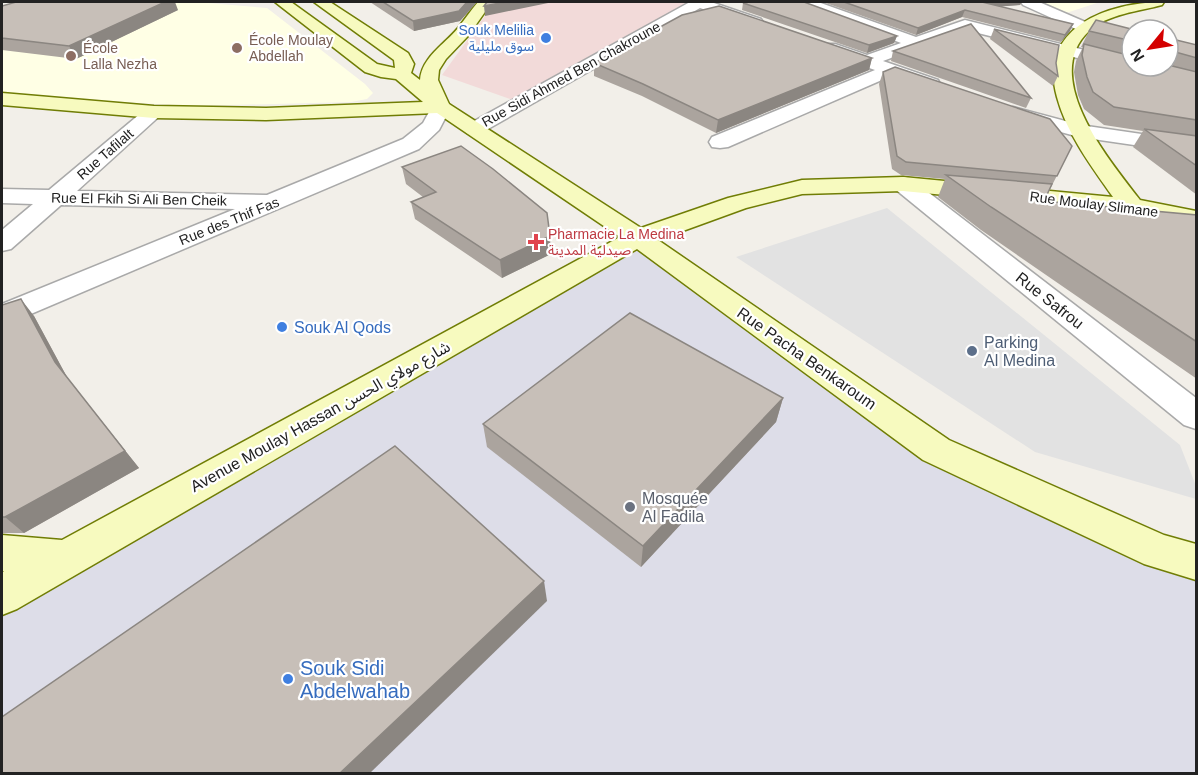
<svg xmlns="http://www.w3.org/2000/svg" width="1198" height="775" viewBox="0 0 1198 775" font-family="Helvetica,'Noto Sans Arabic',sans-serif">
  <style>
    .commercial { fill: #f2dad9 }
    .education { fill: #ffffe5 }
    .parking { fill: #e2e2e2 }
    .plaza { fill: #dddde8 }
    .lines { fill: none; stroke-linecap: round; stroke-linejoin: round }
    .street-casing { stroke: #a9a9a9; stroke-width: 3 }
    .secondary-casing { stroke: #707d05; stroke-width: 3 }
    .street { fill: #fff; fill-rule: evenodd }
    .secondary { fill: #f7fabf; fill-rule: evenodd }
    .wall { fill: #aba49e }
    .shaded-wall { fill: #8b8681 }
    .building { fill: #c7bfb8; stroke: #8b8681; stroke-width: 1.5 }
    .shop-dot { fill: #3f7fe0; stroke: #fff; stroke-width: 2 }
    .education-dot { fill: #8d6e63; stroke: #fff; stroke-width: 2 }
    .health-dot { fill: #e0444e; stroke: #fff; stroke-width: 2 }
    .service-dot { fill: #5c6f8a; stroke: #fff; stroke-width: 2 }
    .worship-dot { fill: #6b7280; stroke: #fff; stroke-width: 2 }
    .labels { text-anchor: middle; stroke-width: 4.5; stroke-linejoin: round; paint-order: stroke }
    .far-shop-label { font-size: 14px; fill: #366cbe; stroke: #fff; text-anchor: end }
    .far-education-label { font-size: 14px; fill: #785e54; stroke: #fff; text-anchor: start }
    .far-street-label { font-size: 14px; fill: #222; stroke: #fff }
    .far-health-label { font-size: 14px; fill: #be3a42; stroke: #fff; text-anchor: start }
    .street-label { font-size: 16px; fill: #222; stroke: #fff }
    .shop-label { font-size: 16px; fill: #366cbe; stroke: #fff; text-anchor: start }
    .service-label { font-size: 16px; fill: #4e5e75; stroke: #fff; text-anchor: start }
    .worship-label { font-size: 16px; fill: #5b616d; stroke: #fff; text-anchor: start }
    .near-shop-label { font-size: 20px; fill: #366cbe; stroke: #fff; text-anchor: start }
  </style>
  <rect width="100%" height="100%" fill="#f2efe9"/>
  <path class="commercial" d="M495,2H690L513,100L442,75Z"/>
  <g class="education">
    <path d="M43,2H196L267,8L365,84L373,93L367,99L351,102L189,106L59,98L2,92V19Z"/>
    <path d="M1036,2H1100L1063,14Z"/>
  </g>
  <path class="parking" d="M887,208L1180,445L1196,486V499L1035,452L736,257Z"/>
  <path class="plaza" d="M638,238L936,450L1158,551L1196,562V773H369L2,756V595Z"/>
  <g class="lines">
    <defs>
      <g id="street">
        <path d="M690,2H711L761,19L763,22L755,27L700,8L481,133L474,135L467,133L464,129L467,125Z"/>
        <path d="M799,2H818L916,37L965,20L1132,62V66H1150L1196,78V88L966,30L883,61L938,80L940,84L938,88H924L891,76L728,147L720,148L712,147L709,142L712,137L875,70L823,52L821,48L823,44H835L867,55L901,43L801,5Z"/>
        <path d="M1021,2H1039L1090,24L1092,27L1090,30H1078L1023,5Z"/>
        <path d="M441,101L448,103L451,107L439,130L419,149L12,322L2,324V304L235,209L61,205L11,249L2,251V230L33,204L2,203V189L49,190L147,108H161L164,112L77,191L267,195L403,139L423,123L434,103Z"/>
        <path d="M1013,107L1080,125L1196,142V154L1079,137L1006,117L1003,113L1006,109Z"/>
        <path d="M903,177L911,179L1196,398V429L1184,425L895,189L891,184L895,179Z"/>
      </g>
      <path id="secondary" d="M275,2H291L377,64L395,68L394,60L314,2H330L408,53L414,64L411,73L420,80C422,57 444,45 458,28C465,19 471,10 478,2H492L468,36L446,59L439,70L438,80L449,104L641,228L728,198L802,180L903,177L1113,197C1091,166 1067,134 1057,97C1037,27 1109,2 1164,2L1162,5C1140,11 1107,14 1089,31C1039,78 1111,162 1140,200L1196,211V225L1132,213L903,191L802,194L746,208L658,240L949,440L1164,535L1196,544V580L1144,564L923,460L637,249L17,609L2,615V573L4,571H2V535L62,540L620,237L437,113L266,120L154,118L2,105V93L154,106L266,108L423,102L396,79L381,77L365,72Z"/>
    </defs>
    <use href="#street" class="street-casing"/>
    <use href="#secondary" class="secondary-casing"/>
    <use href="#street" class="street"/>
    <use href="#secondary" class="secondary"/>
  </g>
  <g class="wall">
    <path d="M370,2H477L460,21L414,31Z"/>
    <path d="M823,2H1022L1020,5L1001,6L1070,31L1061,42L962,17L916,35Z"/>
    <path d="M743,3L897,36L894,43L867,53L742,10Z"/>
    <path d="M2,6L178,10L76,59L2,50Z"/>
    <path d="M994,29L1056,63L1058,76L1053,86L990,39Z"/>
    <path d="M1132,30V66H1168V38L1197,45V195L1133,147L1143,131L1104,125L1084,109L1078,95L1074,72L1076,61L1083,47H1081L1089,31Z"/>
    <path d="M893,51L1031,98L1026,108L891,61Z"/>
    <path d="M872,58L869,70L716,133L642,96L594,76V63Z"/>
    <path d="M883,72L1072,146L1044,201L1197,215V379L981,230L938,197L945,179L901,175L892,169L879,84Z"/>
    <path d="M402,167L551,254L502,278L415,219L411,202L423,197L406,184Z"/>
    <path d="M2,305L34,316L68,379L139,468L24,533H2Z"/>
    <path d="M783,398L776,422L641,567L487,447L483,424Z"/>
  </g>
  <g class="shaded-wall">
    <path d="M165,2H175L178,10L76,59L69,46Z"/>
    <path d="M467,2H477L460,21L414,31L413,21Z"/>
    <path d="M505,2H553L485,16L484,6Z"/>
    <path d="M982,2H1022L1020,5L979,8Z"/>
    <path d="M965,10L962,17L916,35L918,28Z"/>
    <path d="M1073,24L1070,31L1061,42L1065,35Z"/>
    <path d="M897,36L894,43L867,53L869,45Z"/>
    <path d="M872,58L869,70L716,133L718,120Z"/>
    <path d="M550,236L551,254L502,278L500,260Z"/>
    <path d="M21,299L34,316L68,379L139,468L24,533L5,517L55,362Z"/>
    <path d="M783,398L776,422L641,567L643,546Z"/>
    <path d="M544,581L547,601L369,774H339Z"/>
  </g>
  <g class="building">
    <path d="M16,2H165L69,46L2,38V6Z"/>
    <path d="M383,2H467L459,11L413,21Z"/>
    <path d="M487,2H505L484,6Z"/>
    <path d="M750,2H804L897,36L869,45L743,3Z"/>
    <path d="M844,2H982L1073,24L1065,35L965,10L918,28Z"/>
    <path d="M719,6L872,58L718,120L643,84L594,63L682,15Z"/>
    <path d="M1096,20L1135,30H1132V41L1089,31Z"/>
    <path d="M971,24L1031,98L893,51Z"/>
    <path d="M994,29L1059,45L1056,63L1058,76Z"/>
    <path d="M1168,38L1197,45V58L1168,50Z"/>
    <path d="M1084,44L1132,56V66H1168V65L1197,72V120L1114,107L1093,92L1087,77L1082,55Z"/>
    <path d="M895,67L1050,119L1072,146L1057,176L906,162L897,156L883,72Z"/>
    <path d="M1144,129L1197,136V166Z"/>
    <path d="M461,146L493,169L547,213L550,236L500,260L411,202L436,192L402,167Z"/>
    <path d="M946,175L1052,184L1044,201L1197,215V342L991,207Z"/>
    <path d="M21,299L55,362L125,451L5,517H2V305Z"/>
    <path d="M630,313L783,398L643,546L483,424Z"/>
    <path d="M395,446L544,581L339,774H2V717Z"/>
  </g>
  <g class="shop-dot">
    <circle cx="546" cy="38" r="6"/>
    <circle cx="282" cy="327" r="6"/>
    <circle cx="288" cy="679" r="6"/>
  </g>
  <g class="education-dot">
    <circle cx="237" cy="48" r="6"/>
    <circle cx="71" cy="56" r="6"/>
  </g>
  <path class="health-dot" d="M533 233h6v6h6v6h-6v6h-6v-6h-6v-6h6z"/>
  <circle class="service-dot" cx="972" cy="351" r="6"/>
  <circle class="worship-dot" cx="630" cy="507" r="6"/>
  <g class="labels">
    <g class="far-shop-label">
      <text x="534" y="35">Souk Melilia<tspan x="534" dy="16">سوق مليلية</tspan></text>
    </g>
    <g class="far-education-label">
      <text x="249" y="45">École Moulay<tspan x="249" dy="16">Abdellah</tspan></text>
      <text x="83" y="53">École<tspan x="83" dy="16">Lalla Nezha</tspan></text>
    </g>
    <g class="far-street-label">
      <text transform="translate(571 74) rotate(-29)" y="5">Rue Sidi Ahmed Ben Chakroune</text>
      <text transform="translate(105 154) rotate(-41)" y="5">Rue Tafilalt</text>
      <text transform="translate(139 199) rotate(1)" y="5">Rue El Fkih Si Ali Ben Cheik</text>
      <text transform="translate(1094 204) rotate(7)" y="5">Rue Moulay Slimane</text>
      <text transform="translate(229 221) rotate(-22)" y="5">Rue des Thif Fas</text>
    </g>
    <g class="far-health-label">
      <text x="548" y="239">Pharmacie La Medina<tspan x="548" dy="16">صيدلية المدينة</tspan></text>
    </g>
    <g class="street-label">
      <text transform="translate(1050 300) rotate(38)" y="6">Rue Safrou</text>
      <text transform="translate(807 358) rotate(35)" y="6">Rue Pacha Benkaroum</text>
      <text transform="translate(320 416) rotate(-29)" y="6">Avenue Moulay Hassan شارع مولاي الحسن</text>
    </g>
    <g class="shop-label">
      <text x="294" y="333">Souk Al Qods</text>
    </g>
    <g class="service-label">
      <text x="984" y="348">Parking<tspan x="984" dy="18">Al Medina</tspan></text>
    </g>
    <g class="worship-label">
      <text x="642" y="504">Mosquée<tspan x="642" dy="18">Al Fadila</tspan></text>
    </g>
    <g class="near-shop-label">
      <text x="300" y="675">Souk Sidi<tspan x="300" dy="23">Abdelwahab</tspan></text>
    </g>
  </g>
  <rect width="1198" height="775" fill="none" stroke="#222222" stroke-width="6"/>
  <g transform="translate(1150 48) rotate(240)"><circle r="28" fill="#ffffff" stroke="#a7a7a7" stroke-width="1.5"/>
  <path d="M0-4.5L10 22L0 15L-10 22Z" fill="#d40000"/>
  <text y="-9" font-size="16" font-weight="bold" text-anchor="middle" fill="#222222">N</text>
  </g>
</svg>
